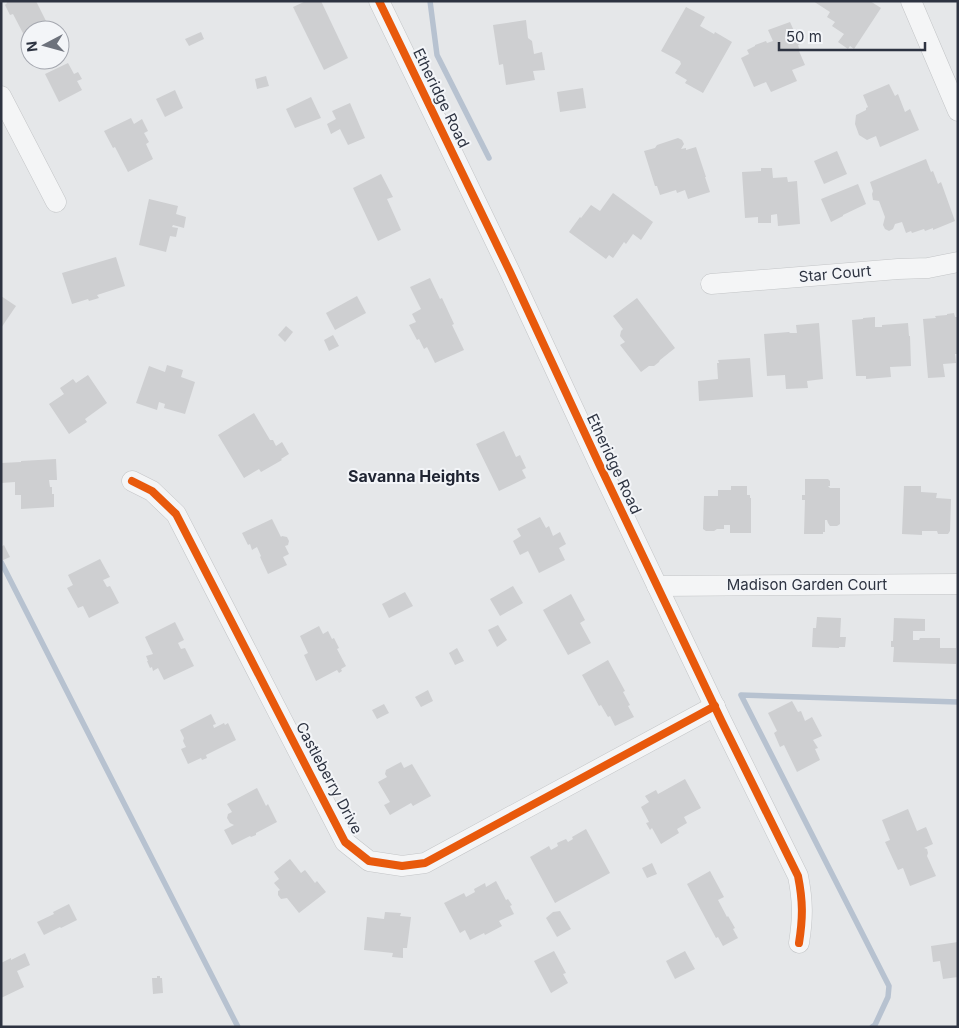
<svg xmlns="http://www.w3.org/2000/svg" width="959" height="1028" viewBox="0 0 959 1028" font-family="Inter,sans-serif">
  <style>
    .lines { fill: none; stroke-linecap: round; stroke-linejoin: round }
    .stream { stroke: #b7c2d0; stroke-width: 5.5 }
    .building { fill: #cecfd1 }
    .street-casing { stroke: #c3c5c7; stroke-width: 21 }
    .street { stroke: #f4f5f6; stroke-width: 20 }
    .cycleway-casing { stroke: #f3f5f8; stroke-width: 11 }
    .cycleway { stroke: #e8590c; stroke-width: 8 }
    .labels { text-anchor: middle; stroke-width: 4; stroke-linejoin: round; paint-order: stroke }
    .street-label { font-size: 15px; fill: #2d3341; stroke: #f3f5f8 }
    .neighbourhood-label { font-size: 16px; font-weight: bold; fill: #1f2432; stroke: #f3f5f8 }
  </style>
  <rect width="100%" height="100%" fill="#e5e7e9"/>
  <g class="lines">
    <g class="stream">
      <path d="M430,1L437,55L489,158"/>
      <path d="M1,562L238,1027"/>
      <path d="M872,1027L875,1025L888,997L889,986L741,695L958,702"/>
    </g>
  </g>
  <g class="building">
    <path d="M6,1H36L48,25L38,30H30V34L25,37L13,14L10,15L5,5L7,3Z"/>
    <path d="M306,1H321L348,58L324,70L293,7Z"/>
    <path d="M813,1H870L881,8L854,49L850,46L848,49L838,42L844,34L832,26L835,22L827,17L830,12Z"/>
    <path d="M686,7L705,17L700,26L714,34L715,32L732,42L703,93L685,83L687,80L675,73L681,64L680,61L661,51Z"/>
    <path d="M526,20L528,38L532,41L534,54L542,52L545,70L533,71L535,80L506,85L503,64L499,65L493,25Z"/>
    <path d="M790,22L800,44L798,45L800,51H799L805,65L792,70L797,81L771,92L766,82L754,87L741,58L749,54L747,50L755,46V45L766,41L767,43L773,41L768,30Z"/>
    <path d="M201,32L204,39L189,46L185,39Z"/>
    <path d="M68,63L74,74L78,72L82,79L77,81L82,90L59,102L45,74Z"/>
    <path d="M266,76L269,86L257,89L255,79Z"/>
    <path d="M889,84L895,96L898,94L905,112L910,109L919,130L880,147L876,136L867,140L859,135L855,124L856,115L866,110V108L868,107L863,95Z"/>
    <path d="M583,88L586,108L560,112L557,92Z"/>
    <path d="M175,90L183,108L165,117L156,99Z"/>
    <path d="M311,97L321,118L295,128L286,109Z"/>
    <path d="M350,103L365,138L348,145L340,129L331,134L327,124L336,119L332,111Z"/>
    <path d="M131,118L134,124L142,119L148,131L144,133L149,142L146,144L153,159L128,172L115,147L113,148L104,131Z"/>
    <path d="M678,138L682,140L684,144L681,149L686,148V150L696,147L706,177H705L710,192L688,199L685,190L677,193L676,190L660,195L657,186H655L644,151L655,148L657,145Z"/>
    <path d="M837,151L847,174L824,184L814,161Z"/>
    <path d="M926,159L931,172L933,171L938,184L941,182L955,221L933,230V228L925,231L924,229L912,233L911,231L906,233L902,222L895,224L893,229L889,231L885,229L883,225L885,217L879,201L873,200L872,194L873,191L870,182Z"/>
    <path d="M761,168H772L773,178L787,177L788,182L797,181L800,224L778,226L777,214L771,215V223H758V217L745,218L742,172L761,171Z"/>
    <path d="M381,174L393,197L387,199L401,230L378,241L353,188Z"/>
    <path d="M858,184L866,204L843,215V216L831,222L821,199Z"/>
    <path d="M613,193L653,222L641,240L633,234L626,244L624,242L613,258L609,255L606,259L569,232L580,217L581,218L591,205L600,211Z"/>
    <path d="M149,199L178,206L176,214L186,217L184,228L173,225L172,227L178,228L176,237L170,236L166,252L139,245Z"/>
    <path d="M116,257L125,286L97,295L99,298L89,301L88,299L72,304L62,273Z"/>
    <path d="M430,278L440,299L442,298L454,324L452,325L464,350L435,363L427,347L424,349L419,339L417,340L409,325L416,322L412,314L421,309L410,287Z"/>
    <path d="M1,296L16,306L1,328Z"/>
    <path d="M357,296L366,313L335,330L326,313Z"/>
    <path d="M637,298L675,348L660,360L659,362L654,366H649L641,372L620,345L625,342L620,336L621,331L623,329L613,316Z"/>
    <path d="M954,313L955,317H958V354H955L956,363L943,364L945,377L928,378L923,319L936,318L935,316L947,315V314Z"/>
    <path d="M875,317V327H882V325L908,323L909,336H910L911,366L890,367L891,377L866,379V376H856L852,320L863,319V318Z"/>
    <path d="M819,323L823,379L807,381L808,388L786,389L785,375L767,376L764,334L789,332L790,333H797L796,325Z"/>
    <path d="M286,326L293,332L285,342L278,335Z"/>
    <path d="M333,335L339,346L329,351L324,340Z"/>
    <path d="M750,358L753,397L699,401L698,381L718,379L717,363H719L718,360Z"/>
    <path d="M167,365L183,370L181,377L195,382L185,414L164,408L165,404L159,402L157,410L136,403L149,366L165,372Z"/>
    <path d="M88,375L107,403L85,419L87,422L69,434L49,404L64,394L60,388L73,379L76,383Z"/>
    <path d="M254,413L270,440H273L276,446L282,442L289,454L281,459L282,460L261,472L259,469L244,478L218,435Z"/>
    <path d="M504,431L516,457L520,455L526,468L522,470L526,478L499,491L476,444Z"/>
    <path d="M56,459L57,480H49L50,487H52V494H54V507L21,509V495H15V482L1,483V463L21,462V461Z"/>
    <path d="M805,479H828L830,481V486H828L830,488H840V524L837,526H830L828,523L827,520H825V532H823V534H804L805,500H802V495H805Z"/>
    <path d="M731,486H747V495H750V498H751V533H730V525H724V529H717L714,531H706L703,529L704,496H718V490H731Z"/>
    <path d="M904,486H921V492L937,493L936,498L951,499L950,531L948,534H938L937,531H922V535L902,534Z"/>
    <path d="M540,517L546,528L549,526L553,536L560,532L566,544L559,548L565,560L539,573L528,551L520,555L513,541L521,536L517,529Z"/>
    <path d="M272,519L281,537L282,536L287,537L289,541L288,545L285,546L289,554L283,557L287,565L268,574L260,557L261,556L257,547L252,550L250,544L248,545L242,533Z"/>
    <path d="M4,545L10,557L1,561V547Z"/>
    <path d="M100,559L110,577L103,580L107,587L110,586L119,603L89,618L83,606L78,608L67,588L73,585L68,575Z"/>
    <path d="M513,586L523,603L500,616L490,599Z"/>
    <path d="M405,592L413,606L389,618L382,604Z"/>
    <path d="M571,594L585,620L580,623L591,643L568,655L543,610Z"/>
    <path d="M817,617L841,618L840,637H846L845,647H839V648L812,647L813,628H816Z"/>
    <path d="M894,618L925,619V631H913V640H919L920,638H940V648H956V664L893,662L894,647H891V641H893Z"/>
    <path d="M175,622L184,640L178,643L181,649L185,648L194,666L164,680L158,668L153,671L152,667L150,668L147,661H148L146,656L153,654L145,637Z"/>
    <path d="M498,625L507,640L497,647L488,630Z"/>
    <path d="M319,626L323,634L328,631L332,639L334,638L339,648L337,649L346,666L341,669L342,671L339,673L337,670L316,681L304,655L308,653L300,636Z"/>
    <path d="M457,648L464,661L455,665L449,653Z"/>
    <path d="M608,660L625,691L623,692L630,705L628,706L634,717L615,726L610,716L608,717L601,705L599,706L582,675Z"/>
    <path d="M428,690L433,701L421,707L415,697Z"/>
    <path d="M792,701L798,712L801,711L805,721L812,717L822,736L813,740L818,748L815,749L820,760L797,772L784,745L780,747L774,733L777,731L768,713Z"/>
    <path d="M384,704L389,713L377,719L372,710Z"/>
    <path d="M211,714L216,724L213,725L214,728L224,723L225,725L228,723L236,740L206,755L207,758L202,760L201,758L188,764L181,749L186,747L183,741L184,738L180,730Z"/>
    <path d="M401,762L404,768L412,764L431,796L413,806L411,803L390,815L384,805L390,802L378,782L387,777L385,774L386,770Z"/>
    <path d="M685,779L701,808L684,817L687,823L677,829L679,833L661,844L652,828L650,830L646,823L649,822L641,807L649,802L645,796L656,790L658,794Z"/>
    <path d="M257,788L266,806L268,804L277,822L256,833V835L251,837L250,836L232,845L224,830L234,825L230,823L227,818L228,814L232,812L227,804Z"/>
    <path d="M908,809L917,831L926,827L933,844L924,848L927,849L928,853L927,856L936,876L910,886L903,868L898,870L885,842L890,840L882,820Z"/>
    <path d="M586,829L610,873L555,903L530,857L549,846L551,850L558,846L557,843L566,839L568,842L573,839L572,837Z"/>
    <path d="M290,859L301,873L305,870L315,883L317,881L326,892L299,913L287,898L281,899L278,895V891L280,890L274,883L279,879L274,872Z"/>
    <path d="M652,863L657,874L647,878L642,868Z"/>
    <path d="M710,871L724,897L718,900L727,917L728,916L735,928L733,929L738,938L723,946L718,937L716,938L687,884Z"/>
    <path d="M496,881L506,900L508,899L512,905L510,906L514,914L499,921L502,926L485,935L484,933L470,940L465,930L460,933L444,903L464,893L466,897L475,892L474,889L485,883L486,887Z"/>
    <path d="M69,904L77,920L61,928L60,927L44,935L37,922L54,914L53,912Z"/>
    <path d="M560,911L571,929L557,937L546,918L553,912Z"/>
    <path d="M385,912L401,913L400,916L411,917L407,948H403V958L392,957L393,953L364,950L367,917L384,919Z"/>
    <path d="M958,942V977L943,979L940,961L933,962L931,946Z"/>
    <path d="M554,951L566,973L563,974L568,983L551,993L534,961Z"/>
    <path d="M685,951L695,969L675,979L666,961Z"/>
    <path d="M25,953L30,965L17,971L24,987L1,998V963L11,958V960Z"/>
    <path d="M157,976H160V978H162L163,993L153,994L152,978H157Z"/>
  </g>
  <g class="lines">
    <defs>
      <g id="street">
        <path d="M379,1L510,272L600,466L722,722L798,876C803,901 803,918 799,943"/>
        <path d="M911,1L958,111"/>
        <path d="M1,96L56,202"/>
        <path d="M711,284L898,269L928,268L958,262"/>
        <path d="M132,481L152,491L176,514L345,842L369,861L402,866L425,863L715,706"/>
        <path d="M657,586L958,584"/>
      </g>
    </defs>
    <use href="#street" class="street-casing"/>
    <use href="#street" class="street"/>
    <defs>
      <g id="cycleway">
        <path d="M379,1L510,272L600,466L722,722L798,876C803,901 803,918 799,943"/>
        <path d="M132,481L152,491L176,514L345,842L369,861L402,866L425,863L715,706"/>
      </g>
    </defs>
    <use href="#cycleway" class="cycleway-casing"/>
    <use href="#cycleway" class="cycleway"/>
  </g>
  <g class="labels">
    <g class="street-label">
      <text transform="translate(441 98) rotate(64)" y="5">Etheridge Road</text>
      <text transform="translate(835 274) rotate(-5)" y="5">Star Court</text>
      <text transform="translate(614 464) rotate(65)" y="5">Etheridge Road</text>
      <text x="807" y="590">Madison Garden Court</text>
      <text transform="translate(329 778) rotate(62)" y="5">Castleberry Drive</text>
    </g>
    <g class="neighbourhood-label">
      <text x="414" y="482">Savanna Heights</text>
    </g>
  </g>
  <rect width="959" height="1028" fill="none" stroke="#2d3341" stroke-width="5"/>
  <g transform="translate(45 45) rotate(264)"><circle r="24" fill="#f3f5f8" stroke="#a4a7af"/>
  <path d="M0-4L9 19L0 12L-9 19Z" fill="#6d727c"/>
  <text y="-8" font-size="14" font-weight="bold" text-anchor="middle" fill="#2d3341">N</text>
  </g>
  <path d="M779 42v8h146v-8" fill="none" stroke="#2d3341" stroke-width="2.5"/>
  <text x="786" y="42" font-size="15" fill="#2d3341" stroke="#f3f5f8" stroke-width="4" paint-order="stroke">50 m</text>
</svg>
